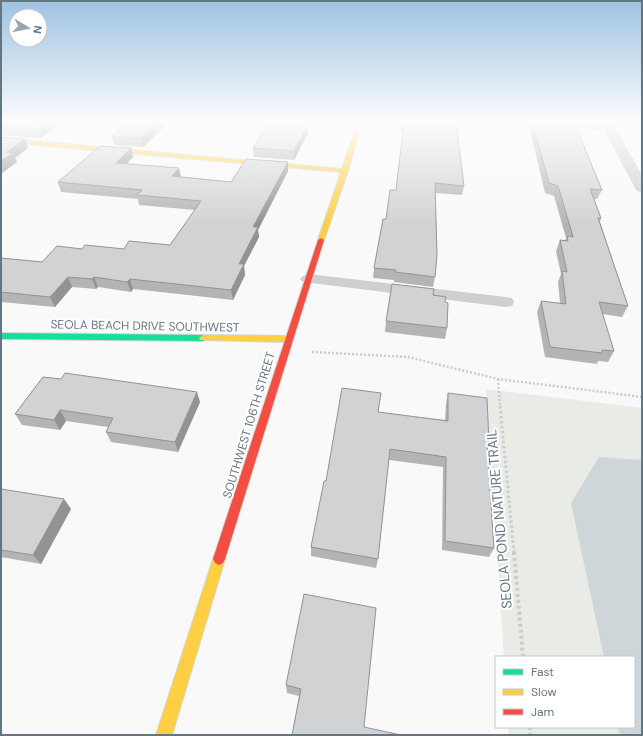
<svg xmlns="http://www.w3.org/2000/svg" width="643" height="736" viewBox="0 0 643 736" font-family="'DM Sans',sans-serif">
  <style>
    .green { fill: #e8ebe6 }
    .water { fill: #ced6d9 }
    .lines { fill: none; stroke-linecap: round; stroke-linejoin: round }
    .fast-casing { stroke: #d5d6d7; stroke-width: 2 }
    .slow-casing { stroke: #d5d6d7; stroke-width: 2 }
    .jam-casing { stroke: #d5d6d7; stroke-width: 2 }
    .path-far2 { stroke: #cbcccd; stroke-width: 2.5; stroke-dasharray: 2 2; stroke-linecap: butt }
    .path-far1 { stroke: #cbcccd; stroke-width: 3; stroke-dasharray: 2.5 2.5; stroke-linecap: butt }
    .path { stroke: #cbcccd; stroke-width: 4; stroke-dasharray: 3 3; stroke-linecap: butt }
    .lane { fill: #cecfd0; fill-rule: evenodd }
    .street { fill: #cecfd0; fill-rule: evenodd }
    .fast { fill: #16e098; fill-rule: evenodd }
    .slow { fill: #ffcf43; fill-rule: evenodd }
    .jam { fill: #f24e42; fill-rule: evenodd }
    .wall { fill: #b3b5b5 }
    .shaded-wall { fill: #929394 }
    .building { fill: #d0d2d3; stroke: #929394 }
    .labels { text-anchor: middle; stroke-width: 4; stroke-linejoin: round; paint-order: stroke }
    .street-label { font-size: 12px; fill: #657683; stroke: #fff }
    .near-street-label { font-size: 14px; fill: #657683; stroke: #fff }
  </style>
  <rect width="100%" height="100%" fill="#f9f9f9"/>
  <path class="green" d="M486,389L642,408V735H509L508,727H634V657H504Z"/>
  <path class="water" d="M599,457L642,460V735H620L618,727H634V657H604L571,503Z"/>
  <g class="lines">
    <defs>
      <path id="fast" d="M1,333L203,335L207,338L203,341L1,339Z"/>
      <g id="slow">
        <path d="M358,122H362L348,171L324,240L321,242L318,240L341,172L1,142V138L342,169Z"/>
        <path d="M203,335L288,336L292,339L288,342L200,340L199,338Z"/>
        <path d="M219,553L223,555L225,559L172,735H156L213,559L215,555Z"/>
      </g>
      <path id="jam" d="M321,238L324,240L225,559L223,563L219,565L215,563L213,559L318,240Z"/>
    </defs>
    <use href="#fast" class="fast-casing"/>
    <use href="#slow" class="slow-casing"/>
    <use href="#jam" class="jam-casing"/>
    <g class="path-far2">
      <path d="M312,352L408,357L498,379L642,397"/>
      <path d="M498,379L500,407"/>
    </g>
    <path class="path-far1" d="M500,406L514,553"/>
    <g class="path">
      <path d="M514,552L523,657"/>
      <path d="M530,727V735"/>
    </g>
    <g class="lane">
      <path d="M524,122H571L609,125L614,128L609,131L529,125Z"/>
      <path d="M308,274L506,297L512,298L514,302L512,306L506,307L303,282L300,279L303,276Z"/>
    </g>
    <path class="street" d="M600,122H612L642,175V192L637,191L635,188Z"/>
    <use href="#fast" class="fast"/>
    <use href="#slow" class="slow"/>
    <use href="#jam" class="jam"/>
  </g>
  <g class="wall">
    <path d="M1,122H62L41,138L1,135Z"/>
    <path d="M400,122H456L464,186L462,195L435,193V277L433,287L394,282V280L373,278L374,268L386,219L396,190L403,132H399Z"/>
    <path d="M530,122H574L602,190L597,199H594L601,218L600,222L628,306L622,317L602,314L614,351L608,362L598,361L597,364L545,357L537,312L541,301L560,303L558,282L561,274L556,251L560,240L565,241L566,238L554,196L545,193L529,126Z"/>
    <path d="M164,127L143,147L114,145L112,136Z"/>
    <path d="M308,133L294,160L254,157L253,148Z"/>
    <path d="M133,157L127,164L181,177L231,182L288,162V171L258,230L259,237L244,266L245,275L233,300L133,289L131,292L98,287L96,289L72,287L55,307L1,302V258L42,262L82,249H124L170,245L195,210L139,205L138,199L61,192L58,182Z"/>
    <path d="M433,295L445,302L447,328L445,339L385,332L386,321Z"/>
    <path d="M43,377L200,402L178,452L111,442L106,432L108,427L66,421L60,430L22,425L15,414Z"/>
    <path d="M448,393L489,443L487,447L494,548L489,557L442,550L443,467L389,460L378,559L376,568L311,556V547L378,412L445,420L446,404Z"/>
    <path d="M1,489L64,499L71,509L41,564L1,557Z"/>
    <path d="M376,608L292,735L299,696L287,693L286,685Z"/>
  </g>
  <g class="shaded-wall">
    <path d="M47,122H62L41,138L38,129Z"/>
    <path d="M158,122H163L164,127L143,147L141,138Z"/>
    <path d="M308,124V133L294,160V151Z"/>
    <path d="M25,139L28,148L15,158L17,162L1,174V161L7,152Z"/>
    <path d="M131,148L133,157L118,172L116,163Z"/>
    <path d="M288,162V171L258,230L259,237L244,266L245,275L233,300L231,290L239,264L253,227Z"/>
    <path d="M179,168L181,177L172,176Z"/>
    <path d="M68,277L72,287L55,307L50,297Z"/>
    <path d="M94,277L98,287L96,289L92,279Z"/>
    <path d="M130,279L133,289L131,292L127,282Z"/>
    <path d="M197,392L200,402L178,452L175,442Z"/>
    <path d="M60,410L66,421L60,430L54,420Z"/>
    <path d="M64,499L71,509L41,564L33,555Z"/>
  </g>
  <g class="building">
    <path d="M1,122H47L38,129L1,126Z"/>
    <path d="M127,122H158L141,138L112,136Z"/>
    <path d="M269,122H288L308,124L294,151L253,148Z"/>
    <path d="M400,122H456L464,186L435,183L437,255L435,277L395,272L396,270L374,268L383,219H386L390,190H396L404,123H400Z"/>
    <path d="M532,122H574L602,190L590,189L601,218H598L628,306L599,302L614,351L602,350V353L550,347L541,301L566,304L562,271L567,272L560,240L568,241L567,236L573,237L558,186L549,183Z"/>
    <path d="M1,137L25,139L7,152L13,153L1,161Z"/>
    <path d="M100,146L131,148L116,163L179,168L172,176L231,182L246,159L288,162L253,227H258L239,264H244L231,290L130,279L127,282L94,277L92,279L68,277L50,297L1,292V258L42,262L57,246L82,249L85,245L124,249L129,241L170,245L201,201L137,195L142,190L58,182Z"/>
    <path d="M392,284L434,289L433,295L446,297L445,302L448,303L447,328L386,321Z"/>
    <path d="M65,373L197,392L175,442L106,432L113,418L60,410L54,420L15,414L43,377L61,379Z"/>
    <path d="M342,388L381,393L378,412L448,421V393L487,398L489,443H487L494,548L445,541L446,457L390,449L378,559L311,547L324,481H326Z"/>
    <path d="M1,489L64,499L33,555L1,550Z"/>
    <path d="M304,594L376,608L364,727L401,735H292L301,689L286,685Z"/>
  </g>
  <linearGradient id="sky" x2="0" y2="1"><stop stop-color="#9dc2e2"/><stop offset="0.54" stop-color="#fcfcfc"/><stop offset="1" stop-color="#fcfcfc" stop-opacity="0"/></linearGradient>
  <rect width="643" height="225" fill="url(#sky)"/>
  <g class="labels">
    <g class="street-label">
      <text transform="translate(145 326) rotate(1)" y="4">SEOLA BEACH DRIVE SOUTHWEST</text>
      <text transform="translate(249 425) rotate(-73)" y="4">SOUTHWEST 106TH STREET</text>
    </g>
    <g class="near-street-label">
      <text transform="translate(499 519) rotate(-95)" y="5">SEOLA POND NATURE TRAIL</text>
    </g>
  </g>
  <rect width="643" height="736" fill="none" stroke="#657683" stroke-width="4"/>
  <rect x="495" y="656" width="140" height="72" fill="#ffffff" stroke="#c1c8cd"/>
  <rect x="503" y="669" width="20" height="6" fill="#16e098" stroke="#c1c8cd"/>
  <text x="531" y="676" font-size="12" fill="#657683">Fast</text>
  <rect x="503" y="689" width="20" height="6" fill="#ffcf43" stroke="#c1c8cd"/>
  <text x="531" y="696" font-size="12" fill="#657683">Slow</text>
  <rect x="503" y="709" width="20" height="6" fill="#f24e42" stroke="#c1c8cd"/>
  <text x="531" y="716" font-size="12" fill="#657683">Jam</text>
  <g transform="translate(28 28) rotate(100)"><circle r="19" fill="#ffffff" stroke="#c1c8cd"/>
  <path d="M0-3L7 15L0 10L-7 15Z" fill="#99a4ac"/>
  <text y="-6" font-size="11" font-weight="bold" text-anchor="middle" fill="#657683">N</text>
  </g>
</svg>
